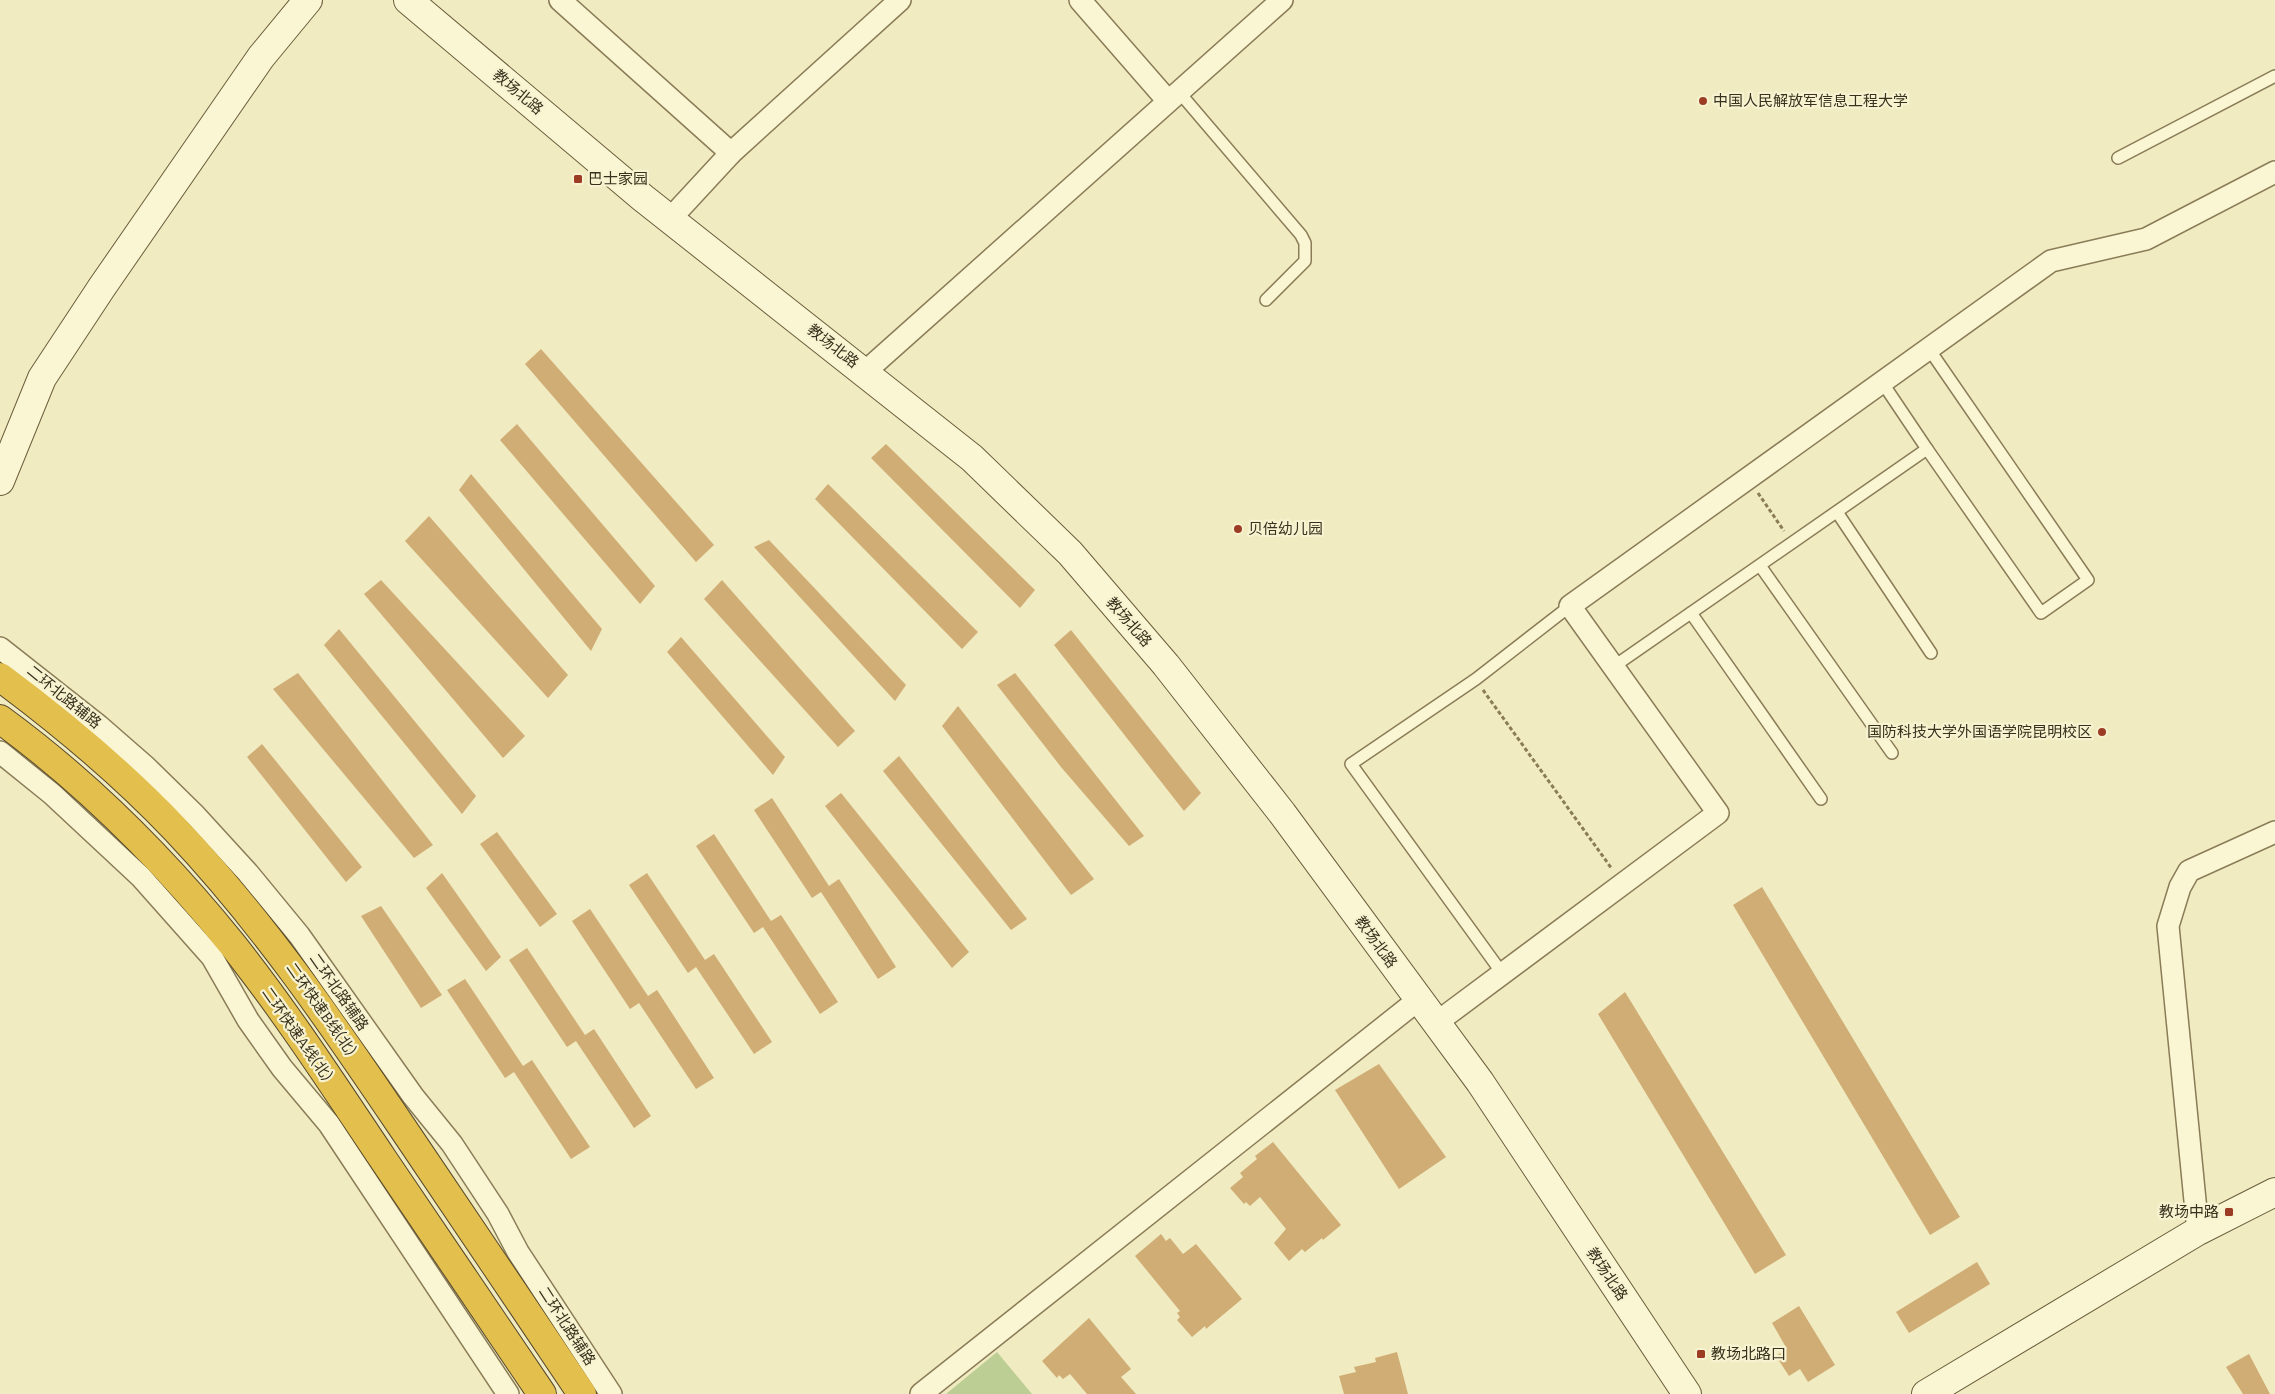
<svg xmlns="http://www.w3.org/2000/svg" width="2275" height="1394" viewBox="0 0 2275 1394" font-family="Bitter,'Noto Sans SC',serif">
  <style>
    .green { fill: #bcce94 }
    .building { fill: #d0ad75 }
    .lines { fill: none; stroke-linecap: round; stroke-linejoin: round }
    .lane-casing { stroke: #8a7c57; stroke-width: 14 }
    .street-casing { stroke: #8a7c57; stroke-width: 24 }
    .secondary-casing { stroke: #6c5d3b; stroke-width: 30 }
    .highway-casing { stroke: #57492c; stroke-width: 30 }
    .path { stroke: #8a7c57; stroke-width: 3; stroke-dasharray: 4 2.5; stroke-linecap: butt }
    .lane { stroke: #faf6d4; stroke-width: 11 }
    .street { stroke: #faf6d4; stroke-width: 21 }
    .secondary { stroke: #faf6d4; stroke-width: 28 }
    .highway { stroke: #e3bf4d; stroke-width: 28 }
    .poi-dot { fill: #9c3c25; stroke: #f7f3d0; stroke-width: 2 }
    .labels { text-anchor: middle; stroke-width: 4.5; stroke-linejoin: round; paint-order: stroke }
    .street-label { font-size: 15px; fill: #39301d; stroke: #f7f3d0 }
    .poi-label { font-size: 15px; fill: #39301d; stroke: #f7f3d0; text-anchor: start }
  </style>
  <rect width="100%" height="100%" fill="#f0ebc1"/>
  <path class="green" d="M997,1352L1032,1394H946Z"/>
  <g class="building">
    <path d="M541,349L714,545L696,562L525,364Z"/>
    <path d="M517,424L655,586L640,604L500,440Z"/>
    <path d="M886,444L1035,590L1020,608L871,458Z"/>
    <path d="M471,474L602,629L591,651L459,490Z"/>
    <path d="M828,484L978,632L962,649L815,499Z"/>
    <path d="M429,516L568,675L548,698L405,541Z"/>
    <path d="M769,540L906,685L895,701L754,547Z"/>
    <path d="M381,580L525,736L503,758L364,594Z"/>
    <path d="M722,580L855,731L838,747L704,599Z"/>
    <path d="M339,629L476,796L462,814L324,645Z"/>
    <path d="M1071,630L1201,793L1184,811L1054,645Z"/>
    <path d="M681,637L785,757L773,775L667,652Z"/>
    <path d="M298,673L433,845L414,858L273,689Z"/>
    <path d="M1015,673L1144,836L1129,846L1061,767L997,685Z"/>
    <path d="M958,706L1094,879L1071,895L942,726Z"/>
    <path d="M262,744L362,867L346,882L247,757Z"/>
    <path d="M899,756L1027,919L1011,930L883,771Z"/>
    <path d="M841,793L969,952L952,968L825,806Z"/>
    <path d="M772,798L829,886L839,879L896,967L878,979L821,892L812,898L754,810Z"/>
    <path d="M497,832L557,914L540,927L480,844Z"/>
    <path d="M714,834L771,921L781,915L838,1002L820,1014L763,927L754,933L696,846Z"/>
    <path d="M442,873L501,957L486,971L426,888Z"/>
    <path d="M647,873L705,960L714,954L772,1042L754,1054L696,967L688,973L629,885Z"/>
    <path d="M1762,887L1960,1217L1930,1235L1733,905Z"/>
    <path d="M381,906L442,995L421,1008L361,916Z"/>
    <path d="M590,909L648,996L657,990L714,1078L696,1089L639,1003L630,1009L572,921Z"/>
    <path d="M527,948L585,1035L594,1029L651,1116L634,1128L576,1041L567,1047L509,960Z"/>
    <path d="M465,979L523,1066L532,1060L590,1147L571,1159L514,1072L505,1078L447,990Z"/>
    <path d="M1625,992L1786,1255L1755,1274L1598,1014Z"/>
    <path d="M1379,1064L1446,1157L1399,1189L1335,1090Z"/>
    <path d="M1273,1142L1341,1225L1323,1240L1322,1238L1305,1252L1302,1249L1289,1261L1274,1243L1286,1229L1260,1197L1250,1206L1246,1202L1244,1204L1230,1188L1243,1177L1240,1173L1257,1159L1255,1156Z"/>
    <path d="M1161,1234L1166,1241L1170,1238L1183,1254L1196,1244L1242,1299L1206,1329L1205,1326L1192,1337L1177,1320L1180,1317L1177,1313L1180,1311L1135,1256Z"/>
    <path d="M1977,1262L1990,1284L1909,1333L1896,1312Z"/>
    <path d="M1799,1306L1835,1365L1808,1382L1800,1369L1789,1376L1776,1356L1787,1349L1772,1323Z"/>
    <path d="M1089,1318L1131,1369L1121,1377L1136,1394H1087L1070,1374L1063,1379L1059,1375L1057,1378L1042,1361Z"/>
    <path d="M1397,1352L1408,1394H1344L1339,1376L1356,1372L1354,1367L1376,1362L1375,1358Z"/>
    <path d="M2249,1354L2270,1394H2243L2226,1367Z"/>
  </g>
  <g class="lines">
    <defs>
      <g id="lane">
        <path d="M1179,92L1301,235L1305,243V261L1266,300"/>
        <path d="M2118,158L2275,76"/>
        <path d="M1927,449L2041,613L2088,580L1929,349"/>
        <path d="M1837,512L1931,653"/>
        <path d="M1761,567L1892,753"/>
        <path d="M1691,613L1821,799"/>
        <path d="M1613,667L1927,449L1882,382"/>
        <path d="M1502,973L1351,764L1476,679L1570,606"/>
      </g>
      <g id="street">
        <path d="M560,0L731,153"/>
        <path d="M1080,0L1168,101"/>
        <path d="M670,219L731,153L900,0"/>
        <path d="M866,371L1282,0"/>
        <path d="M0,648L99,726L146,767L195,815L248,873L299,935L413,1096L452,1144L498,1214L518,1252L611,1394"/>
        <path d="M0,752L52,794L141,877L212,957L248,1020L282,1068L329,1124L508,1394"/>
        <path d="M1436,1023L1718,813L1570,606L2051,261L2146,239L2275,172"/>
        <path d="M2198,1231L2168,926L2180,887L2189,871L2275,832"/>
        <path d="M921,1394L1418,1000"/>
      </g>
      <g id="secondary">
        <path d="M408,0L643,198L972,458L1070,553L1166,665L1282,813L1480,1082L1687,1394"/>
        <path d="M0,481L42,378L102,287L261,57L308,0"/>
        <path d="M1926,1394L2198,1231L2275,1192"/>
      </g>
      <g id="highway">
        <path d="M0,677C62,723 123,774 176,830C263,922 331,1022 402,1127C462,1215 522,1305 582,1394"/>
        <path d="M0,719C86,782 165,861 232,944C286,1012 334,1086 383,1159C436,1237 489,1316 542,1394"/>
      </g>
    </defs>
    <use href="#lane" class="lane-casing"/>
    <use href="#street" class="street-casing"/>
    <use href="#secondary" class="secondary-casing"/>
    <use href="#highway" class="highway-casing"/>
    <g class="path">
      <path d="M1758,493L1784,531"/>
      <path d="M1483,690L1612,869"/>
    </g>
    <use href="#lane" class="lane"/>
    <use href="#street" class="street"/>
    <use href="#secondary" class="secondary"/>
    <use href="#highway" class="highway"/>
  </g>
  <g class="poi-dot">
    <circle cx="1703" cy="101" r="5"/>
    <rect x="573" y="174" width="10" height="10" rx="2.5"/>
    <circle cx="1238" cy="529" r="5"/>
    <circle cx="2102" cy="732" r="5"/>
    <rect x="2224" y="1207" width="10" height="10" rx="2.5"/>
    <rect x="1696" y="1349" width="10" height="10" rx="2.5"/>
  </g>
  <g class="labels">
    <g class="street-label">
      <text transform="translate(518 92) rotate(40)" y="5">教场北路</text>
      <text transform="translate(833 346) rotate(38)" y="5">教场北路</text>
      <text transform="translate(1129 622) rotate(49)" y="5">教场北路</text>
      <text transform="translate(64 697) rotate(39)" y="5">二环北路辅路</text>
      <text transform="translate(1376 942) rotate(54)" y="5">教场北路</text>
      <text transform="translate(339 992) rotate(55)" y="5">二环北路辅路</text>
      <text transform="translate(321 1009) rotate(55)" y="5">二环快速B线(北)</text>
      <text transform="translate(297 1034) rotate(55)" y="5">二环快速A线(北)</text>
      <text transform="translate(1607 1274) rotate(56)" y="5">教场北路</text>
      <text transform="translate(567 1326) rotate(57)" y="5">二环北路辅路</text>
    </g>
    <g class="poi-label">
      <text x="1713" y="106">中国人民解放军信息工程大学</text>
      <text x="588" y="184">巴士家园</text>
      <text x="1248" y="534">贝倍幼儿园</text>
      <text x="2092" y="737" text-anchor="end">国防科技大学外国语学院昆明校区</text>
      <text x="2219" y="1217" text-anchor="end">教场中路</text>
      <text x="1711" y="1359">教场北路口</text>
    </g>
  </g>
</svg>
